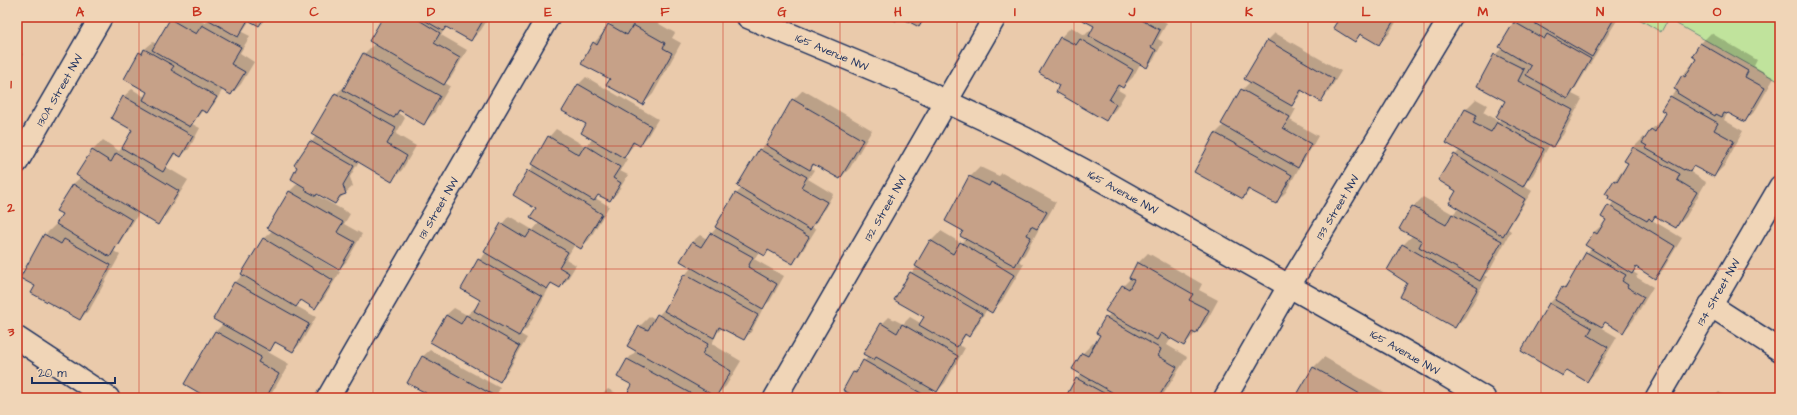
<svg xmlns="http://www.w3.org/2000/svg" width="1797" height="415" viewBox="0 0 1797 415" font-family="'Architects Daughter',sans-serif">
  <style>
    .green { fill: #c0e39c; stroke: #6e897d }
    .shadow { fill: #0003; fill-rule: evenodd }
    .building { fill: #c6a188; stroke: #1b2f5e }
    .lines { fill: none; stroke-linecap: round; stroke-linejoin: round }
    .minor-casing { stroke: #1b2f5e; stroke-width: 25 }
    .minor { stroke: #f0d5b7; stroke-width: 22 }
    .grid { fill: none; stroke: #c8321e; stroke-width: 1; stroke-opacity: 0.55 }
    .labels { text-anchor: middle; stroke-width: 3; stroke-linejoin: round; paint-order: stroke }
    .street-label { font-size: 11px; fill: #1b2f5e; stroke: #f0d5b7 }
    .neatline { fill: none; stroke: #c8321e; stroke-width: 1.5 }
    .grid-label { font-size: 13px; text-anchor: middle; font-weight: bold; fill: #c8321e }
  </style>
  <rect width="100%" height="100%" fill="#eacaab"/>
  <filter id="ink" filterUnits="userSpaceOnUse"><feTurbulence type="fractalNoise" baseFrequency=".025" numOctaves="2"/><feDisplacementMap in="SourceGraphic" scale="8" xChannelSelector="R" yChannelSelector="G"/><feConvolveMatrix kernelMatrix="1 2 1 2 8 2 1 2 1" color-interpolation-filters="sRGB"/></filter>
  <g filter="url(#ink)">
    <path class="green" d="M1636,17H1780V82L1668,19L1661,32Z"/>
    <g class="shadow">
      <path d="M173,17H194L205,23L209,19L206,17H267L259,25L250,20L242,32L250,36L240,53L254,62L241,84L231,94L223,89L214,104L207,112L203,110L192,124L200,128L189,149L181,156L176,153L166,167L188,180L167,214L157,224L139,213L114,251L120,255L90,309L80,319L36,285L45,235L55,225H56L63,214L73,184L81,177L77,175L93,150L103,140L119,151L124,146L134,130L112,117L124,96L132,89L145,97L148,92L140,53L153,42L156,44Z"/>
      <path d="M384,17H489L481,30L471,40L446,27L441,35L467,50L452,76L445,83L450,86L434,113L424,123L401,110L398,113L405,118L396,134L416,146L402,170L392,180L359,161L350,177L353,186L335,203L318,193L316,195L350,214L344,224L362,234L347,261L339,269L297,244L296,245L340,272L323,300L315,308L302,300L296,306L316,317L301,343L293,351L277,342L269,349L268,352L289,364L269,398H210L186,384L216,331L224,323L235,283L243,274L264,238L273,230L269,227L290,191L299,182V167L296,165L316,136L313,134L336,94L347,84L364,54L375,43Z"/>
      <path d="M617,17H623L635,24L642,17H647L675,33L672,38L681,43L653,94L643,104L611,79L594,43Z"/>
      <path d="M902,17H928L919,26Z"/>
      <path d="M1079,17H1157L1167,23L1158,39L1163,42L1154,59L1146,67L1140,64L1133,77L1123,87L1121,86L1118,90L1125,94L1116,109L1106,119L1061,84L1041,73L1061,37L1071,27L1085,35L1090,30L1093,31L1095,26Z"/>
      <path d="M1341,17H1399L1389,34L1379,44L1362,34L1355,40Z"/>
      <path d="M1521,17H1619L1572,94L1582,99L1563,135L1553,146L1550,144L1533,175L1523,185L1532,191L1508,229L1511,231L1490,270L1484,275L1487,277L1465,317L1455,327L1409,282L1403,245L1413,235V207L1423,197L1453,214L1459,208L1455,155L1460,150L1447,143L1466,109L1476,99L1487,105L1483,112L1499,121L1502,119L1506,101L1495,55L1502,48L1515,23ZM1531,64L1532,65L1528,72H1527Z"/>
      <path d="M1275,33L1341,71L1328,93L1321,100L1303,90L1299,97L1291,106L1296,109L1290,120L1318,136L1305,159L1301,164L1286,192L1276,202L1251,189L1243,198L1195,172L1216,133L1224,125L1242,90L1251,81L1267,41Z"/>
      <path d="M1711,33L1757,60L1754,66L1774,78L1755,111L1745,121L1728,112L1724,120L1743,131L1724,166L1714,176L1695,165L1689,171L1706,182L1686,217L1676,227L1656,216L1652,220L1682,238L1662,271L1655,278L1637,267L1633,272L1638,275L1636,277L1653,287L1633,321L1623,332L1606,321L1600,327L1617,337L1597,371L1587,381L1568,370L1563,374L1522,350L1550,303L1573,278L1587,253L1592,248L1594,232L1602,225L1603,226L1607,219L1602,217L1614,201V181L1629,163L1634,147L1644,137L1646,139L1651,130L1662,119L1663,120L1668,113L1663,110L1671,96L1677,90L1675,88L1683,75L1697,58L1694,56L1701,43Z"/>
      <path d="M17,51L23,54L17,64Z"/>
      <path d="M586,77L658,119L647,137L639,145L636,142L624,157L627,159L620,171L628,175L617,193L610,200L599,194L595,198L609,206L589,240L581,247L575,244L566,259L576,265L567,280L560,287L552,283L548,287L549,288L527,328L520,334L527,338L507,373L500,381L446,315L454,308L467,315L475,308L476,309L481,300L479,260L487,252L502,224L509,216L533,230L539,223L529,171L535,165L549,137L556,129L585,146L593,139L578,85Z"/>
      <path d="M803,90L872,130L850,168L840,178L815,164L811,168L814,170L808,179L833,194L818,221L812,227L816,229L800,255L793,263L770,250L764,255L759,252L754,259L784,276L770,301L764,306L751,332L744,339L722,328L717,333L712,344L741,361L726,386L713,398H626L633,385L628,359L637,350L629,346L640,326L650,316L655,319L669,304L685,275L692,267V242L700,235L707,239L717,227L736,194L742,188L760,150L767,142L768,143L793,100Z"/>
      <path d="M980,167L999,176L1002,173L1056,202L1047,218L1039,226L1040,227L1025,254L1019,261L1024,264L1002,301L992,311L987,309L976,328L969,335L967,334L958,345L965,348L945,383L937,391L933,388L927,398H859L844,390L854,372L869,356L882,324L889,317L903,324L910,317L922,324L925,317L911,273L917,267L931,241L941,231L961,243L966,238L964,230L970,177Z"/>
      <path d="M1148,253L1202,284L1199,290L1218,300L1206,322L1184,345L1171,338L1167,345L1187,357L1161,398H1137L1134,396L1132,398H1066L1077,379L1082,374L1074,369L1083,353L1093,343L1096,345L1101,335L1106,318L1111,313L1123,286L1131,278L1138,263Z"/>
      <path d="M430,350L500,388L495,398H425L428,393L422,357Z"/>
      <path d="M1324,357L1394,398H1296L1314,367Z"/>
      <path d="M608,389L625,398H599Z"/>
      <path d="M1719,392L1728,398H1712Z"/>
    </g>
    <g class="building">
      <path d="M204,17H265L259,26L248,20L238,37Z"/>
      <path d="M383,17H414L440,33L434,43L460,58L444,85L369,41Z"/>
      <path d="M419,17H485L471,41L446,27L443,31Z"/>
      <path d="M888,17H898L896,21Z"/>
      <path d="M900,17H925L919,27Z"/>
      <path d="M1077,17H1136L1160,30L1151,47L1156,50L1147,68L1089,36L1094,26Z"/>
      <path d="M1340,17H1396L1379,45L1360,34L1355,42L1333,28Z"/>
      <path d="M1524,17H1615L1592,57Z"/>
      <path d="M170,19L196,34L202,25L241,47L231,64L245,72L231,95L152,50Z"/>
      <path d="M1514,22L1544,39L1547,34L1591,59L1568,99L1526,75L1531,66L1499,47Z"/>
      <path d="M608,24L627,35L633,25L665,43L663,48L672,53L643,105L606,85L610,79L581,64L593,42L597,45Z"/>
      <path d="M1060,37L1076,45L1080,39L1133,70L1123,88L1118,85L1109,100L1116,104L1106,121L1056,92L1059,85L1039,73Z"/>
      <path d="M1267,40L1334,79L1321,102L1301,90L1292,106L1244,79Z"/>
      <path d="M1700,43L1748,71L1745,77L1765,88L1745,122L1728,113L1727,114L1724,113L1722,117L1716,114L1715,116L1677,93L1678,91L1674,89L1682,75L1685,77L1696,59L1692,56Z"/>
      <path d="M144,49L174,66L171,70L217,97L207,113L201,110L190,127L143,100L147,92L124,79L139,52L142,54Z"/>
      <path d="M363,53L440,96L424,125L399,110L394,118L343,90Z"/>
      <path d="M1494,54L1524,69L1518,81L1573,110L1553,147L1496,117L1505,101L1477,86Z"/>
      <path d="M578,84L651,126L640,146L633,142L624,158L581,133L586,124L562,111Z"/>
      <path d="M1241,89L1290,117L1283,128L1311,144L1298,168L1221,124Z"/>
      <path d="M335,93L396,128L387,144L407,156L392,182L311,134Z"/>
      <path d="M123,96L193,136L181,157L174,153L163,172L122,148L132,130L111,118Z"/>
      <path d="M1670,96L1718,123L1714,130L1734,141L1714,177L1693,166L1690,172L1685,169L1684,170L1645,148L1647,146L1642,143L1651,129L1655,132L1666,113L1661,110Z"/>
      <path d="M792,99L863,140L840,179L813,164L810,170L766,145Z"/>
      <path d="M1465,109L1477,115L1473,123L1491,132L1497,122L1544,149L1523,187L1446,143Z"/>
      <path d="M1215,133L1292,175L1276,204L1248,189L1243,199L1194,172Z"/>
      <path d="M548,136L579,155L585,145L620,167L613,178L621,183L610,201L598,195L594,201L532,164Z"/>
      <path d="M310,141L354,166L343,185L346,194L340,196L335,204L317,194L316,196L305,190L306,188L291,179L297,167L294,165Z"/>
      <path d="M1633,147L1680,174L1677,180L1697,192L1676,228L1655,216L1652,221L1649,218L1647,221L1608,199L1609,196L1605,194L1614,180L1617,182L1628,163L1624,161Z"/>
      <path d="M759,149L807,177L801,187L827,202L810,230L737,186Z"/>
      <path d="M92,150L111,162L116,153L179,191L158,225L76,175Z"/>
      <path d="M1454,154L1525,199L1503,236L1449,203L1456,191L1438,180Z"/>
      <path d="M528,170L602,214L581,249L530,218L536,209L513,195Z"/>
      <path d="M969,176L989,186L991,182L1047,212L1037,229L1031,226L1027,235L1031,237L1015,266L960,236L963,231L945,221Z"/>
      <path d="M73,184L132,220L110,257L56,224L62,214L56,211Z"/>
      <path d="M289,191L343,222L337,232L355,242L339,270L267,228Z"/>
      <path d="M735,193L809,237L793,264L768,250L765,256L715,227Z"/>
      <path d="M1608,205L1675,246L1655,279L1636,267L1632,274L1585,245L1594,232L1597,234L1606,220L1601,217Z"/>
      <path d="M1412,206L1446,225L1452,214L1502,241L1480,281L1419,247L1422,241L1399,229Z"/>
      <path d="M501,223L526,238L531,230L568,252L559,267L569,273L560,288L551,283L547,289L484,252Z"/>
      <path d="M710,233L753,257L748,267L777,284L763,309L680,261L692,242L701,247Z"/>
      <path d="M44,234L61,244L64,239L111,265L80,320L31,293L35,286L20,278Z"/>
      <path d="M263,238L333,280L315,309L301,300L296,307L241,274Z"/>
      <path d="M930,240L953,254L960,242L1014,275L992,313L915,266Z"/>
      <path d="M1402,244L1478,288L1455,328L1400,297L1407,283L1387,270Z"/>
      <path d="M1586,252L1626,275L1622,281L1628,285L1627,287L1644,297L1623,333L1605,322L1602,327L1555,300L1562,287L1565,289Z"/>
      <path d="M478,259L542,296L519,336L474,311L480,300L461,289Z"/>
      <path d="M1137,262L1193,294L1189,300L1209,310L1196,334L1192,332L1184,346L1161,333L1157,340L1105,311L1122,285L1129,289L1134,280L1129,278Z"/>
      <path d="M910,272L982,314L969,337L965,334L957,347L919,325L924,317L894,300Z"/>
      <path d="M684,274L758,315L744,340L719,327L714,338L664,311Z"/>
      <path d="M234,282L309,324L293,352L275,342L270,351L213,319Z"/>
      <path d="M1549,303L1592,328L1588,335L1608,347L1587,382L1567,370L1563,376L1521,351Z"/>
      <path d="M657,314L708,344L702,354L731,371L716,397L627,346L639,326L648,330Z"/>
      <path d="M446,315L461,324L466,315L520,346L500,382L430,342Z"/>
      <path d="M1105,317L1161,349L1158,356L1177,367L1158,398H1135L1132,396L1131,398H1122L1072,369L1082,353L1088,356L1100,335L1096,333Z"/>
      <path d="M881,323L897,333L902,324L958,356L937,392L876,357L874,360L863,354Z"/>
      <path d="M215,331L261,357L258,362L279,374L266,398H208L184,384Z"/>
      <path d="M422,356L493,395L492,398H424L426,393L407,383Z"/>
      <path d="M627,359L699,398H625L632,385L617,377Z"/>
      <path d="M863,360L926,396L925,398H857L843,390L853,372L856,373Z"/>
      <path d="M1313,367L1367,398H1295Z"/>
      <path d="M1076,378L1113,398H1065Z"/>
    </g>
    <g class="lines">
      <defs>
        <g id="minor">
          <path d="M748,17L911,85L1024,138L1098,178L1434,368L1484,398"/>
          <path d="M17,162L101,17"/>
          <path d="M1710,305L1780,350"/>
          <path d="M17,338L108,398"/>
          <path d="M328,398L548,17"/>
          <path d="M775,398L995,17"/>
          <path d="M1225,398L1289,286L1451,17"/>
          <path d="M1657,398L1780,187"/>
        </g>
      </defs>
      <use href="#minor" class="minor-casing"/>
      <use href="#minor" class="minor"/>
    </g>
  </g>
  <path class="grid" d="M139,17V398M256,17V398M373,17V398M489,17V398M606,17V398M723,17V398M840,17V398M957,17V398M1074,17V398M1191,17V398M1308,17V398M1424,17V398M1541,17V398M1658,17V398M17,146H1780M17,269H1780"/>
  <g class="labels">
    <g class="street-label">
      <text transform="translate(832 52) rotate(23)" y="4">165 Avenue NW</text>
      <text transform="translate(59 90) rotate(-60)" y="4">130A Street NW</text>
      <text transform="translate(1123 192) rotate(29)" y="4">165 Avenue NW</text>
      <text transform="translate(1337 207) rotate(-59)" y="4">133 Street NW</text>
      <text transform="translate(438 208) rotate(-60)" y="4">131 Street NW</text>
      <text transform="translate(885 208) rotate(-60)" y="4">132 Street NW</text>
      <text transform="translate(1718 292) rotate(-60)" y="4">134 Street NW</text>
      <text transform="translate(1405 352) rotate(30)" y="4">165 Avenue NW</text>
    </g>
  </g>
  <rect width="1797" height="415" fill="none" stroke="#f0d5b7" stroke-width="44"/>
  <path d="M32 377v6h83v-6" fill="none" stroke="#1b2f5e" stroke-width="2"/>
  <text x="38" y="377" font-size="12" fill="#1b2f5e" stroke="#f0d5b7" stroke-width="3" paint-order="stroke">20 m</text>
  <rect x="22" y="22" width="1753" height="371" class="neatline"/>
  <g class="grid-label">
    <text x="80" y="16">A</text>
    <text x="197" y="16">B</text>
    <text x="314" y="16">C</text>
    <text x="431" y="16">D</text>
    <text x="548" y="16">E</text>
    <text x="665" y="16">F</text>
    <text x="782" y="16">G</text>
    <text x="898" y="16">H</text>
    <text x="1015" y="16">I</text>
    <text x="1132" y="16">J</text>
    <text x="1249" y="16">K</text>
    <text x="1366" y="16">L</text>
    <text x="1483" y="16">M</text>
    <text x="1600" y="16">N</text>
    <text x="1717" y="16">O</text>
    <text x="11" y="88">1</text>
    <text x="11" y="212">2</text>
    <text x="11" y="336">3</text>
  </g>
</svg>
